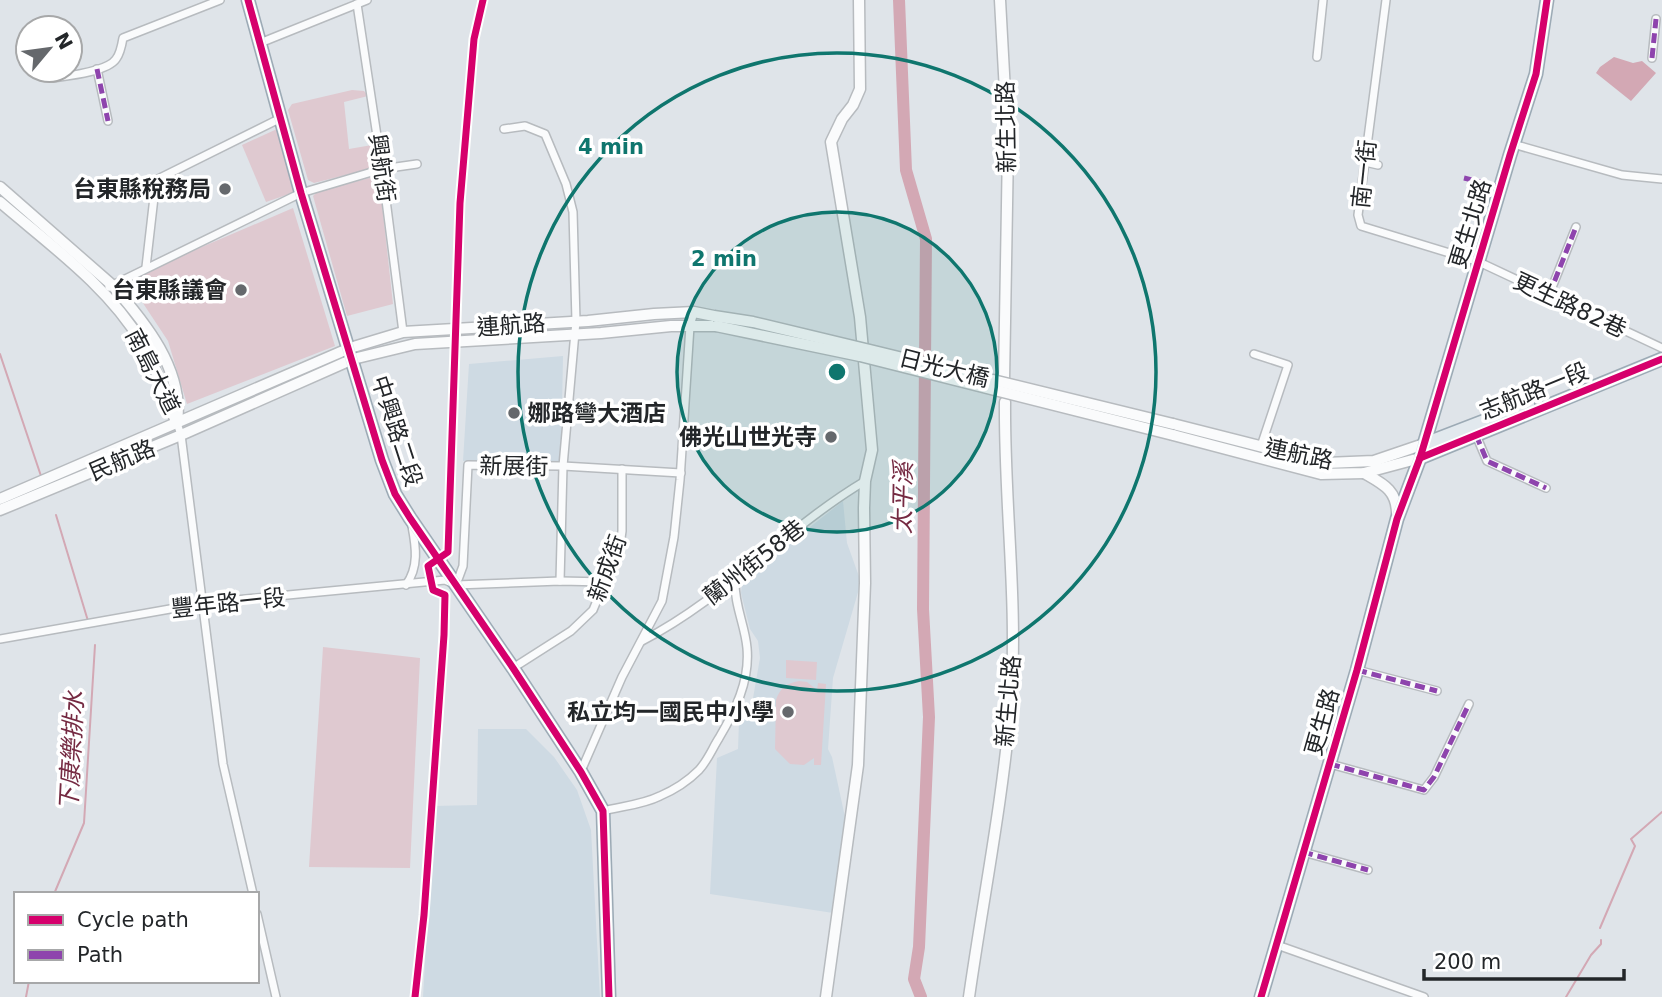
<svg xmlns="http://www.w3.org/2000/svg" width="1662" height="997" viewBox="0 0 1662 997" font-family="'DejaVu Sans','Noto Sans TC',sans-serif">
  <style>
    .built { fill: #cedae3 }
    .green { fill: #dfc9d0 }
    .water { fill: #d3a8b4 }
    .lines { fill: none; stroke-linecap: round; stroke-linejoin: round }
    .stream { stroke: #d3a8b4; stroke-width: 2 }
    .river { stroke: #d3a8b4; stroke-width: 12 }
    .street-casing { stroke: #b7bbbf; stroke-width: 10 }
    .secondary-casing { stroke: #b7bbbf; stroke-width: 13 }
    .primary-casing { stroke: #9caab5; stroke-width: 15 }
    .street { stroke: #fafbfc; stroke-width: 7 }
    .secondary { stroke: #fafbfc; stroke-width: 10 }
    .primary { stroke: #e2e9ee; stroke-width: 12 }
    .secondary-bridge-casing { stroke: #b7bbbf; stroke-width: 13; stroke-linecap: butt }
    .secondary-bridge { stroke: #fafbfc; stroke-width: 10 }
    .quiet { stroke: #8e44ad; stroke-width: 5; stroke-dasharray: 10 5; stroke-linecap: butt }
    .cycleway-casing { stroke: #fff; stroke-width: 11 }
    .cycleway { stroke: #d6006c; stroke-width: 7 }
    .ring { fill: none; stroke: #0f766e; stroke-width: 3.5 }
    .poi-dot { fill: #65686c; stroke: #fff; stroke-width: 2.5 }
    .labels { text-anchor: middle; stroke-width: 7; stroke-linejoin: round; paint-order: stroke }
    .street-label { font-size: 23px; fill: #232629; stroke: #fff }
    .poi-label { font-size: 23px; font-weight: bold; fill: #232629; stroke: #fff; text-anchor: end }
    .water-label { font-size: 24px; font-style: italic; fill: #752a42; stroke: #fff }
    .centre { fill: #0f766e; stroke: #fff; stroke-width: 3.5 }
    .ring-label { font-size: 21px; text-anchor: middle; font-weight: bold; fill: #0f766e; stroke: #fff; stroke-width: 7; stroke-linejoin: round; paint-order: stroke }
  </style>
  <rect width="100%" height="100%" fill="#dfe4e9"/>
  <g class="built">
    <path d="M563,356L561,461H463L469,364Z"/>
    <path d="M843,501L847,543L861,582L833,678L828,749L832,757L845,817L833,913L710,894L717,758L738,749L739,721L752,704L760,658L758,641L750,629L741,593L742,585L748,576Z"/>
    <path d="M478,729H526L554,757L577,790L591,830L600,997H423L434,806L477,805Z"/>
  </g>
  <g class="green">
    <path d="M352,90L364,91L368,96L344,102L349,149L372,145L377,164L373,168L314,183L308,180L288,110L292,104Z"/>
    <path d="M277,129L295,192L266,202L242,145Z"/>
    <path d="M373,177L377,179L380,186L393,304L347,316L313,196L317,192Z"/>
    <path d="M293,208L335,346L187,404L168,341L127,279Z"/>
    <path d="M323,647L420,658L410,868L309,867Z"/>
    <path d="M786,660L817,662L816,680L786,678Z"/>
    <path d="M799,681L807,682L817,690L818,683L826,684L821,765H814V758L804,765L790,764L775,749L776,700C780,688 787,683 799,681Z"/>
  </g>
  <path class="water" d="M1614,57L1633,63L1642,61L1656,73L1631,101L1596,73L1600,67Z"/>
  <g class="lines">
    <g class="stream">
      <path d="M0,354L41,476"/>
      <path d="M56,515L88,621"/>
      <path d="M54,894L84,823L95,645"/>
      <path d="M1600,928L1635,846L1631,839L1662,812"/>
      <path d="M26,997L29,981"/>
      <path d="M1566,997L1591,955L1601,944V940"/>
    </g>
    <path class="river" d="M899,0L906,170L926,239L923,609L929,717L919,947L914,979L921,997"/>
    <defs>
      <g id="street">
        <path d="M1386,0L1358,215L1361,226L1479,262L1662,348"/>
        <path d="M357,4L382,169L403,332"/>
        <path d="M260,43L367,0"/>
        <path d="M1317,57L1323,0"/>
        <path d="M1652,58L1656,19"/>
        <path d="M97,69L108,121"/>
        <path d="M53,78C67,76 107,72 116,59C120,54 122,44 123,38L220,0"/>
        <path d="M504,129L525,126L545,134L566,184L573,212L576,321L563,466L560,581"/>
        <path d="M1513,144L1622,175L1662,179"/>
        <path d="M1365,162L1378,165"/>
        <path d="M146,267L156,180L281,118"/>
        <path d="M109,287L301,193L382,169L417,164"/>
        <path d="M1549,295L1576,227"/>
        <path d="M1254,354L1288,365L1261,446"/>
        <path d="M177,423L181,435L223,764L253,894"/>
        <path d="M1476,435L1487,461L1546,488"/>
        <path d="M406,585C419,567 416,547 412,526"/>
        <path d="M456,585L463,566L468,465L563,466L681,473"/>
        <path d="M0,639L204,603L445,580L456,585L560,581L606,582"/>
        <path d="M642,641C724,599 786,528 865,481"/>
        <path d="M513,668L571,631L593,610L620,545L622,531V469"/>
        <path d="M1357,670L1437,691"/>
        <path d="M1330,764L1424,790L1434,777L1469,704"/>
        <path d="M581,771L622,677L662,601L674,537L680,480L690,326L694,312"/>
        <path d="M603,811C622,806 642,805 660,796C674,790 688,781 699,770C708,760 712,749 719,738C735,711 750,681 747,648C745,625 734,605 735,580"/>
        <path d="M1303,852L1368,870"/>
        <path d="M257,914L276,997"/>
        <path d="M1277,945L1424,997"/>
      </g>
      <g id="secondary">
        <path d="M1000,0L1008,147L1004,380"/>
        <path d="M0,187L112,285C145,322 184,370 177,423"/>
        <path d="M0,202C50,245 108,286 142,343C157,368 164,397 177,423"/>
        <path d="M1173,424L1326,463L1374,461L1424,444"/>
        <path d="M1173,435L1321,474L1364,473L1420,458"/>
        <path d="M1364,473C1383,484 1397,490 1397,514"/>
        <path d="M0,499L350,348L403,332L588,321L654,314L694,312L714,316"/>
        <path d="M0,510L181,435L353,359L415,344L601,333L671,326H716"/>
        <path d="M826,997L858,765L865,583L864,508L865,481L872,450L860,317L831,142L842,119L853,105L860,89L859,0"/>
        <path d="M969,997C983,899 1003,800 1011,701C1018,601 1004,502 1005,402"/>
      </g>
      <g id="primary">
        <path d="M248,0L301,193L382,460L395,494L410,518L513,668L581,772L603,811L609,997"/>
        <path d="M1424,444L1528,404"/>
        <path d="M1420,458L1662,359"/>
        <path d="M1261,997L1357,670L1397,519L1420,458L1510,155L1536,74L1547,0"/>
      </g>
    </defs>
    <use href="#street" class="street-casing"/>
    <use href="#secondary" class="secondary-casing"/>
    <use href="#primary" class="primary-casing"/>
    <use href="#street" class="street"/>
    <use href="#secondary" class="secondary"/>
    <use href="#primary" class="primary"/>
    <defs>
      <g id="secondary-bridge">
        <path d="M714,316L753,322L870,350L1173,424"/>
        <path d="M716,326L860,356L1173,435"/>
      </g>
    </defs>
    <use href="#secondary-bridge" class="secondary-bridge-casing"/>
    <use href="#secondary-bridge" class="secondary-bridge"/>
    <g class="quiet">
      <path d="M1652,58L1656,19"/>
      <path d="M97,69L108,121"/>
      <path d="M1464,178L1501,187"/>
      <path d="M1549,295L1576,227"/>
      <path d="M1476,435L1487,461L1546,488"/>
      <path d="M1357,670L1437,691"/>
      <path d="M1330,764L1424,790L1434,777L1469,704"/>
      <path d="M1303,852L1368,870"/>
    </g>
    <defs>
      <g id="cycleway">
        <path d="M248,0L301,193L382,460L395,494L410,518L513,668L581,772L603,811L609,997"/>
        <path d="M1420,458L1662,359"/>
        <path d="M415,997L424,915L444,635L445,595L433,590L428,566L448,552L460,203L474,39L483,0"/>
        <path d="M1261,997L1357,670L1397,519L1420,458L1510,155L1536,74L1547,0"/>
      </g>
    </defs>
    <use href="#cycleway" class="cycleway-casing"/>
    <use href="#cycleway" class="cycleway"/>
  </g>
  <circle cx="837" cy="372" r="160" fill="#0f766e" fill-opacity=".12"/>
  <g class="ring">
    <circle cx="837" cy="372" r="160"/>
    <circle cx="837" cy="372" r="319"/>
  </g>
  <g class="poi-dot">
    <circle cx="225" cy="189" r="7"/>
    <circle cx="241" cy="290" r="7"/>
    <circle cx="514" cy="413" r="7"/>
    <circle cx="831" cy="437" r="7"/>
    <circle cx="788" cy="712" r="7"/>
  </g>
  <g class="labels">
    <g class="street-label">
      <text transform="translate(1006 127) rotate(-91)" y="8">新生北路</text>
      <text transform="translate(382 168) rotate(82)" y="8">興航街</text>
      <text transform="translate(1364 174) rotate(-84)" y="8">南一街</text>
      <text transform="translate(1470 224) rotate(-73)" y="8">更生北路</text>
      <text transform="translate(1570 305) rotate(25)" y="8">更生路82巷</text>
      <text transform="translate(511 325) rotate(-4)" y="8">連航路</text>
      <text transform="translate(944 368) rotate(14)" y="8">日光大橋</text>
      <text transform="translate(153 371) rotate(63)" y="8">南島大道</text>
      <text transform="translate(1534 391) rotate(-22)" y="8">志航路一段</text>
      <text transform="translate(397 431) rotate(72)" y="8">中興路二段</text>
      <text transform="translate(1299 454) rotate(12)" y="8">連航路</text>
      <text transform="translate(122 460) rotate(-23)" y="8">民航路</text>
      <text transform="translate(514 466) rotate(1)" y="8">新展街</text>
      <text transform="translate(754 562) rotate(-38)" y="8">蘭州街58巷</text>
      <text transform="translate(607 568) rotate(-70)" y="8">新成街</text>
      <text transform="translate(228 603) rotate(-6)" y="8">豐年路一段</text>
      <text transform="translate(1008 701) rotate(-85)" y="8">新生北路</text>
      <text transform="translate(1322 722) rotate(-74)" y="8">更生路</text>
    </g>
    <g class="poi-label">
      <text x="211" y="197">台東縣稅務局</text>
      <text x="227" y="298">台東縣議會</text>
      <text x="528" y="421" text-anchor="start">娜路彎大酒店</text>
      <text x="817" y="445">佛光山世光寺</text>
      <text x="774" y="720">私立均一國民中小學</text>
    </g>
    <g class="water-label">
      <text transform="translate(903 498) rotate(-89)" y="8">太平溪</text>
      <text transform="translate(72 751) rotate(-87)" y="8">下康樂排水</text>
    </g>
  </g>
  <circle cx="837" cy="372" r="10" class="centre"/>
  <g class="ring-label">
    <text x="611" y="154">4 min</text>
    <text x="724" y="266">2 min</text>
  </g>
  <rect x="14" y="892" width="245" height="91" fill="#ffffff" stroke="#a7a8a9" stroke-width="2"/>
  <rect x="28" y="915" width="35" height="10" fill="#d6006c" stroke="#a7a8a9" stroke-width="2"/>
  <text x="77" y="927" font-size="21" fill="#232629">Cycle path</text>
  <rect x="28" y="950" width="35" height="10" fill="#8e44ad" stroke="#a7a8a9" stroke-width="2"/>
  <text x="77" y="962" font-size="21" fill="#232629">Path</text>
  <g transform="translate(49 49) rotate(61)"><circle r="33" fill="#ffffff" stroke="#a7a8a9" stroke-width="2"/>
  <path d="M0-5L12 26L0 18L-12 26Z" fill="#65686c"/>
  <text y="-10" font-size="19" font-weight="bold" text-anchor="middle" fill="#232629">N</text>
  </g>
  <path d="M1424 969v10h200v-10" fill="none" stroke="#232629" stroke-width="3.5"/>
  <text x="1434" y="969" font-size="21" fill="#232629" stroke="#ffffff" stroke-width="5" paint-order="stroke">200 m</text>
</svg>
